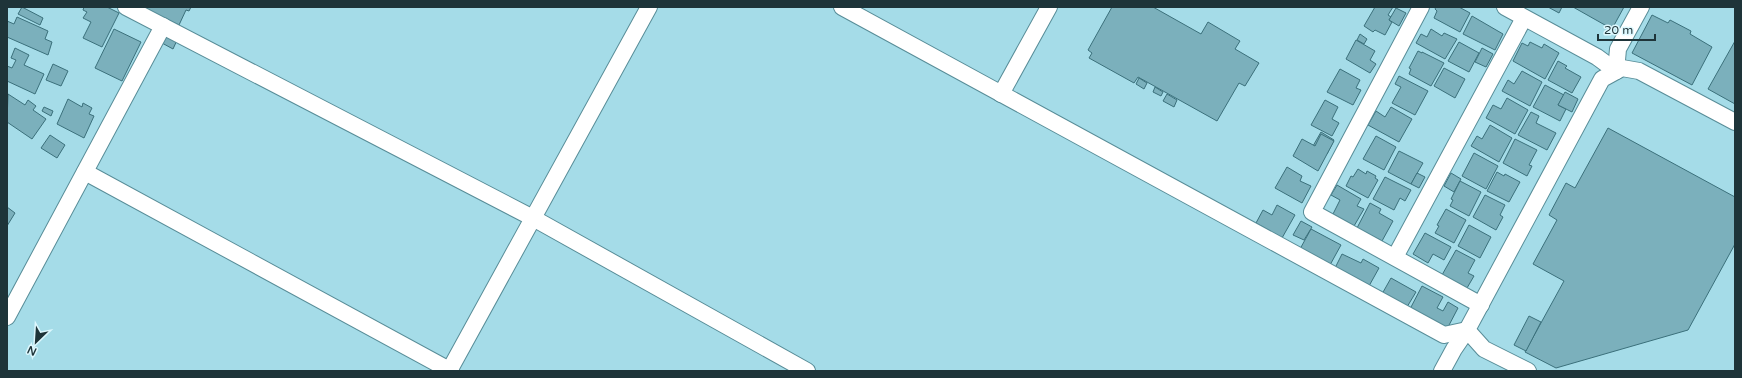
<svg xmlns="http://www.w3.org/2000/svg" width="1742" height="378" viewBox="0 0 1742 378" font-family="'Varela Round',sans-serif">
  <style>
    .building { fill: #7bb0bc; stroke: #3b707b }
    .lines { fill: none; stroke-linecap: round; stroke-linejoin: round }
    .minor-casing { stroke: #588d98; stroke-width: 18 }
    .minor { stroke: #fff; stroke-width: 16 }
  </style>
  <rect width="100%" height="100%" fill="#a5dce8"/>
  <g class="building">
    <path d="M22,7L43,18L40,25L18,14Z"/>
    <path d="M84,7H107L119,13L102,47L83,38L91,22L83,18L87,12L83,10Z"/>
    <path d="M141,7H191L189,11L186,10L179,25Z"/>
    <path d="M1112,7H1153L1201,34L1208,22L1240,41L1235,49L1259,63L1245,86L1239,83L1217,121L1138,77L1134,83L1089,58L1092,53L1088,50Z"/>
    <path d="M1375,7H1393L1388,15L1391,17L1389,20L1392,22L1385,35L1375,30L1373,32L1364,26Z"/>
    <path d="M1436,7H1459L1470,13L1460,32L1434,18L1437,11L1435,9Z"/>
    <path d="M1548,7H1562L1559,13Z"/>
    <path d="M1573,7H1624L1612,29Z"/>
    <path d="M1396,8L1406,13L1399,26L1389,20Z"/>
    <path d="M1652,15L1668,23L1670,20L1691,31L1690,34L1712,47L1692,85L1632,53Z"/>
    <path d="M1472,16L1503,34L1495,50L1463,34Z"/>
    <path d="M17,17L48,31L45,39L52,42L48,55L7,37V21L14,24Z"/>
    <path d="M114,29L141,42L122,81L95,68Z"/>
    <path d="M1431,29L1442,36L1444,33L1457,39L1445,59L1416,43L1421,34L1427,37Z"/>
    <path d="M167,33L178,38L173,49L162,43Z"/>
    <path d="M1360,34L1367,39L1364,44L1357,40Z"/>
    <path d="M1356,40L1375,51L1370,60L1376,64L1370,73L1346,59Z"/>
    <path d="M1735,41V104L1708,89Z"/>
    <path d="M1459,42L1479,53L1469,72L1448,61Z"/>
    <path d="M1530,42L1542,48L1544,44L1559,53L1545,79L1513,61L1522,43L1528,46Z"/>
    <path d="M15,48L29,55L24,65L44,74L35,94L7,81V66L12,68L16,60L11,58Z"/>
    <path d="M1482,48L1493,54L1486,67L1475,62Z"/>
    <path d="M1418,51L1422,53V52L1444,63L1431,86L1409,74L1411,69L1409,68Z"/>
    <path d="M1558,61L1567,66L1565,68L1581,77L1572,93L1548,80Z"/>
    <path d="M53,64L68,71L61,86L46,80Z"/>
    <path d="M1444,68L1465,79L1455,98L1434,86Z"/>
    <path d="M1340,69L1360,80L1356,88L1361,90L1353,105L1327,92Z"/>
    <path d="M1522,71L1542,82L1530,106L1502,91L1508,80L1514,84Z"/>
    <path d="M1399,76L1428,91L1415,115L1392,103L1401,87L1395,84Z"/>
    <path d="M1139,78L1147,83L1144,89L1136,84Z"/>
    <path d="M1545,85L1564,95L1558,105L1566,109L1560,121L1533,107Z"/>
    <path d="M1155,87L1163,92L1161,96L1153,92Z"/>
    <path d="M1565,92L1578,99L1572,112L1558,105Z"/>
    <path d="M8,94L25,105L28,100L36,106L33,110L46,119L32,139L7,122Z"/>
    <path d="M1167,94L1177,100L1174,107L1163,101Z"/>
    <path d="M1507,98L1528,110L1515,134L1486,118L1493,105L1501,109Z"/>
    <path d="M68,99L82,107L83,103L92,108L89,114L94,116L84,138L57,124Z"/>
    <path d="M1325,100L1338,107L1332,119L1339,123L1332,136L1311,125Z"/>
    <path d="M44,107L53,111L51,116L42,111Z"/>
    <path d="M1391,107L1412,119L1399,142L1368,125L1376,111L1385,117Z"/>
    <path d="M1531,112L1539,116L1536,123L1556,133L1547,150L1518,135Z"/>
    <path d="M1490,125L1512,138L1499,162L1471,146L1477,136L1482,139Z"/>
    <path d="M1608,128L1735,197V244L1688,330L1556,368L1525,352L1564,281L1533,264L1557,220L1549,215L1566,183L1575,188Z"/>
    <path d="M1321,132L1334,140L1327,154L1313,146Z"/>
    <path d="M1321,134L1334,141L1318,171L1293,156L1302,139L1315,146Z"/>
    <path d="M50,135L65,145L57,158L41,148Z"/>
    <path d="M1376,136L1396,147L1384,170L1363,159Z"/>
    <path d="M1515,139L1537,150L1529,165L1532,166L1527,176L1503,163Z"/>
    <path d="M1399,151L1423,163L1411,184L1388,172Z"/>
    <path d="M1474,153L1498,166L1486,189L1462,176Z"/>
    <path d="M1287,167L1302,176L1300,181L1311,186L1302,203L1275,188Z"/>
    <path d="M1358,169L1366,174L1367,171L1376,176L1375,178L1378,180L1368,198L1346,186L1351,176L1353,177Z"/>
    <path d="M1497,172L1504,176L1505,174L1520,182L1509,202L1487,191Z"/>
    <path d="M1417,173L1425,177L1419,188L1411,184Z"/>
    <path d="M1451,173L1461,179L1454,192L1444,186Z"/>
    <path d="M1385,177L1411,190L1405,201L1400,198L1394,210L1373,199Z"/>
    <path d="M1460,181L1481,192L1469,216L1450,206L1453,200L1451,199Z"/>
    <path d="M1337,185L1361,199L1357,206L1364,209L1354,226L1333,214L1340,200L1331,195Z"/>
    <path d="M1485,195L1505,205L1500,215L1503,217L1496,230L1473,217Z"/>
    <path d="M1370,203L1381,209L1379,213L1393,221L1382,241L1357,228Z"/>
    <path d="M1277,205L1295,215L1282,238L1256,223L1263,210L1272,215Z"/>
    <path d="M7,207L15,213L7,226Z"/>
    <path d="M1446,209L1466,220L1454,243L1435,233L1439,226L1437,225Z"/>
    <path d="M1301,221L1312,227L1304,240L1293,235Z"/>
    <path d="M1469,225L1491,237L1480,258L1458,246Z"/>
    <path d="M1311,229L1341,245L1330,265L1300,249Z"/>
    <path d="M1425,233L1451,247L1444,260L1433,254L1428,263L1413,254Z"/>
    <path d="M1456,250L1475,260L1468,273L1474,276L1467,288L1442,275Z"/>
    <path d="M1342,254L1361,263L1363,259L1379,268L1369,286L1335,268Z"/>
    <path d="M1391,278L1416,292L1407,307L1382,294Z"/>
    <path d="M1422,286L1443,297L1437,308L1443,311L1448,302L1458,308L1447,329L1410,309Z"/>
    <path d="M1529,316L1541,322L1526,351L1514,345Z"/>
  </g>
  <g class="lines">
    <defs>
      <g id="minor">
        <path d="M126,7L533,218L807,371"/>
        <path d="M842,7L1444,335L1467,330"/>
        <path d="M1421,7L1312,212L1481,305"/>
        <path d="M1505,7L1597,57L1616,71"/>
        <path d="M1616,71L1618,49L1641,7"/>
        <path d="M1001,94L1049,7"/>
        <path d="M85,172L451,371"/>
        <path d="M1395,257L1524,18"/>
        <path d="M7,317L163,26"/>
        <path d="M449,371L649,7"/>
        <path d="M1442,371L1454,349L1467,330"/>
        <path d="M1528,371L1484,349L1467,330L1602,79L1622,68L1639,71L1735,122"/>
      </g>
    </defs>
    <use href="#minor" class="minor-casing"/>
    <use href="#minor" class="minor"/>
  </g>
  <rect width="1742" height="378" fill="none" stroke="#1e3439" stroke-width="16"/>
  <g transform="translate(36 342) rotate(205)" stroke="#ddf8fe" stroke-width="3" paint-order="stroke">
  <path d="M0-3L7 15L0 10L-7 15Z" fill="#1e3439"/>
  <text y="-6" font-size="11" font-weight="bold" text-anchor="middle" fill="#1e3439">N</text>
  </g>
  <path d="M1598 34v6h57v-6" fill="none" stroke="#1e3439" stroke-width="2"/>
  <text x="1604" y="34" font-size="12" fill="#1e3439" stroke="#ddf8fe" stroke-width="3" paint-order="stroke">20 m</text>
</svg>
